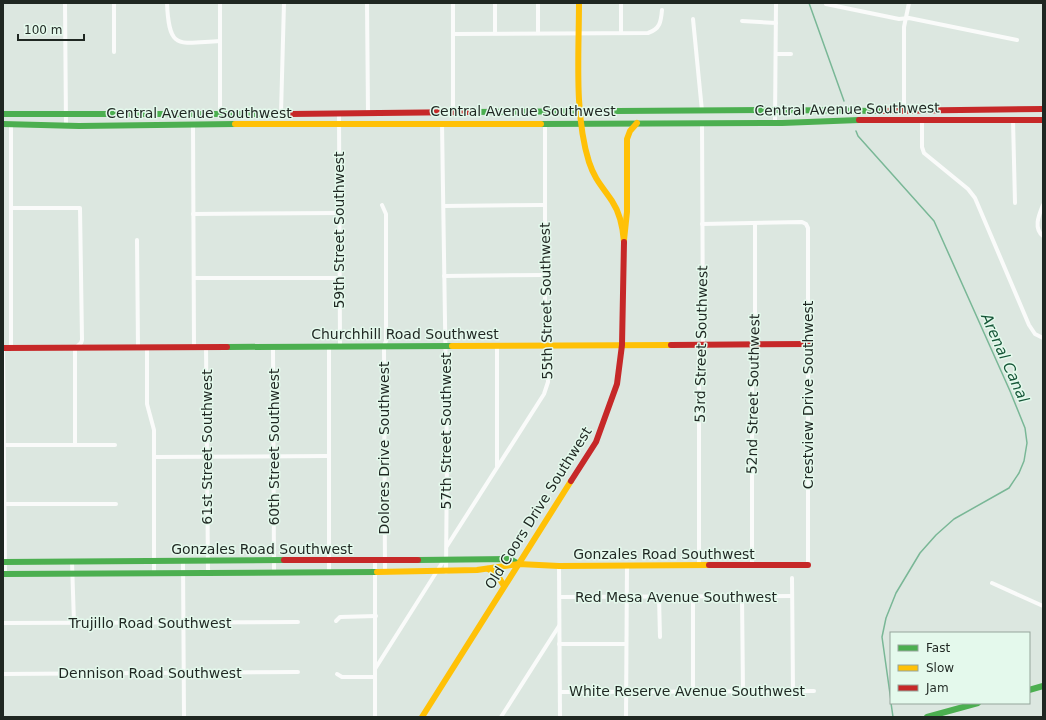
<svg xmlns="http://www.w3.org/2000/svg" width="1046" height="720" viewBox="0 0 1046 720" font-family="'DejaVu Sans',sans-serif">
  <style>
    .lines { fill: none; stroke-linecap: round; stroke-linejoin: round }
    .stream { stroke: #79b796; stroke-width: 1.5 }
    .street { stroke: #fafbfa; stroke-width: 4 }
    .fast { stroke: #4caf50; stroke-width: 6 }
    .slow { stroke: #ffc107; stroke-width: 6 }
    .jam { stroke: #c62828; stroke-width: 6 }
    .labels { text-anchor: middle; stroke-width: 3; stroke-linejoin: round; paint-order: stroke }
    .street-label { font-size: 14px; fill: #1f2722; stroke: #e4f9ec }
    .water-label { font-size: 15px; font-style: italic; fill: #165638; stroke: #e4f9ec }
  </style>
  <rect width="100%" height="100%" fill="#dce7e0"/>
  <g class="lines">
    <g class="stream">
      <path d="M809,3L844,101"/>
      <path d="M856,131L858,136L934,221L1010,391L1025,428L1027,443L1024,461L1019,473L1009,488L954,519L936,535L920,553L896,593L886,618L882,637L891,701"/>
      <path d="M891,703L893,717"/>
    </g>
    <g class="street">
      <path d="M65,3L66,126"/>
      <path d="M167,3C169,51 178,43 220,41"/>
      <path d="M367,3L368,113"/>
      <path d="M495,3V33"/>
      <path d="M538,3V33"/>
      <path d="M621,3V32"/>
      <path d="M826,4L899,19L909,18L1017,40"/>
      <path d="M693,19L702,111"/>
      <path d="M742,21L776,23"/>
      <path d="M454,34L648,33C660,29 661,22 662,10"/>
      <path d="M114,52V3"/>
      <path d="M777,54H791"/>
      <path d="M904,112V27L909,3"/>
      <path d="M220,113V3"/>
      <path d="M281,113L284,3"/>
      <path d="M339,113L340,346"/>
      <path d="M453,113V3"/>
      <path d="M922,120V147L924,153L968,189L975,198L1029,325L1035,334L1043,338"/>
      <path d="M1013,120L1015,203"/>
      <path d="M775,122L776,3"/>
      <path d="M442,123L447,453L446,572"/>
      <path d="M193,124L194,346"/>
      <path d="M382,205L386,214V341L384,346L385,572"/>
      <path d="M1043,205C1039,215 1033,228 1043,236"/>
      <path d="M444,206L544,205"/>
      <path d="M11,208H80L82,340L81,343L75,348V445"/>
      <path d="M193,214L339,213"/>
      <path d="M702,224L802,222L806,224L808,228V565"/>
      <path d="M137,240L138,347"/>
      <path d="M444,276L545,275"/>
      <path d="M194,278H338"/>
      <path d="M206,346L208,572"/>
      <path d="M273,346L274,572"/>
      <path d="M329,346V572"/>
      <path d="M497,346V466"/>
      <path d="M147,347V404L154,430V573"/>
      <path d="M3,348L5,574"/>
      <path d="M11,348V124"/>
      <path d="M4,445H115"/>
      <path d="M154,457L328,456"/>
      <path d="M3,504H116"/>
      <path d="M447,546L544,394L548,382L547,351L545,346V123"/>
      <path d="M375,560V717"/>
      <path d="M72,562L74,623"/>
      <path d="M183,562L184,717"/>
      <path d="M559,566L560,717"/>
      <path d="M699,566V350L703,344L702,123"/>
      <path d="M752,566V349L755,344V223"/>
      <path d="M792,578L793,690"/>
      <path d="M992,583L1043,606"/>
      <path d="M560,597L792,596"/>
      <path d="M659,597L660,637"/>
      <path d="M693,597V690"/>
      <path d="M742,597L743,690"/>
      <path d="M336,621L340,617L376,616"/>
      <path d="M3,623L298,622"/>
      <path d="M559,644H626"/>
      <path d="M375,669L444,560"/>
      <path d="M3,674L298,672"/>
      <path d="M337,674L342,677H375"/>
      <path d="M560,692L814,691"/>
      <path d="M501,717L559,626"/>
      <path d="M626,717L627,566"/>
    </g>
    <g class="fast">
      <path d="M469,112L776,110L883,111"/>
      <path d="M3,114H290"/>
      <path d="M3,124L79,126L235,124"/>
      <path d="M541,124L782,123L859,120"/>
      <path d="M227,347L452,346"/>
      <path d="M418,560L510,559L519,564"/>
      <path d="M3,562L284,560"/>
      <path d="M3,574L377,572"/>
      <path d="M1029,690L1043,686"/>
      <path d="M927,717L978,703"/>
    </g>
    <g class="slow">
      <path d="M579,3C579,53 574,114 589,162C595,180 602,186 612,201C620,213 623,228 624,242"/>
      <path d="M235,124H541"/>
      <path d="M624,240L627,212V139L630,131L637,123"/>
      <path d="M452,346L671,345"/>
      <path d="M488,569L497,574L504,586"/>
      <path d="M377,572L477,570L519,564L559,566L709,565"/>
      <path d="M422,717L571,481"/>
    </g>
    <g class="jam">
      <path d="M883,111L1043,109"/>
      <path d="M290,114L469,112"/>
      <path d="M859,120H1043"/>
      <path d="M671,345L808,344"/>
      <path d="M3,348L227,347"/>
      <path d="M571,481L596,442L617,384L622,345L624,242"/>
      <path d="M284,560H418"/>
      <path d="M709,565H808"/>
    </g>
  </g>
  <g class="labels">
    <g class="street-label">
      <text transform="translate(847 109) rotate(-1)" y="5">Central Avenue Southwest</text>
      <text x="523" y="116">Central Avenue Southwest</text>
      <text x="199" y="118">Central Avenue Southwest</text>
      <text transform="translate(339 230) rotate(-90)" y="5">59th Street Southwest</text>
      <text transform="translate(546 301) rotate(-91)" y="5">55th Street Southwest</text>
      <text x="405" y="339">Churchhill Road Southwest</text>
      <text transform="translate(701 344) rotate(-89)" y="5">53rd Street Southwest</text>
      <text transform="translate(753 394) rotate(-89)" y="5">52nd Street Southwest</text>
      <text transform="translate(808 395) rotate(-90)" y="5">Crestview Drive Southwest</text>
      <text transform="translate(446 431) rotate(-90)" y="5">57th Street Southwest</text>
      <text transform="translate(207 447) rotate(-90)" y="5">61st Street Southwest</text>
      <text transform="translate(274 447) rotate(-90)" y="5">60th Street Southwest</text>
      <text transform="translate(384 448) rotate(-90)" y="5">Dolores Drive Southwest</text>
      <text transform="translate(538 508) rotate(-58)" y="5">Old Coors Drive Southwest</text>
      <text x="262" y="554">Gonzales Road Southwest</text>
      <text x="664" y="559">Gonzales Road Southwest</text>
      <text x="676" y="602">Red Mesa Avenue Southwest</text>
      <text x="150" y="628">Trujillo Road Southwest</text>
      <text x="150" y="678">Dennison Road Southwest</text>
      <text x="687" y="696">White Reserve Avenue Southwest</text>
    </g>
    <g class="water-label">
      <text transform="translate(1005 358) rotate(66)" y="5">Arenal Canal</text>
    </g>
  </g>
  <rect width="1046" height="720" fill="none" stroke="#1f2722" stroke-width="8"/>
  <rect x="890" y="632" width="140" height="72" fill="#e4f9ec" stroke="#95a59b"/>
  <rect x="898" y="645" width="20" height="6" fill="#4caf50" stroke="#95a59b"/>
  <text x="926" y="652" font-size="12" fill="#1f2722">Fast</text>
  <rect x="898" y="665" width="20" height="6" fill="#ffc107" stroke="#95a59b"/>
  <text x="926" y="672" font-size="12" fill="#1f2722">Slow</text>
  <rect x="898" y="685" width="20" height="6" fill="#c62828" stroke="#95a59b"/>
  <text x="926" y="692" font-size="12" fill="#1f2722">Jam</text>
  <path d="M18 34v6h66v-6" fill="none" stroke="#1f2722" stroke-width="2"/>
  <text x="24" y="34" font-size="12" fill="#1f2722" stroke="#e4f9ec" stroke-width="3" paint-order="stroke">100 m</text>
</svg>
